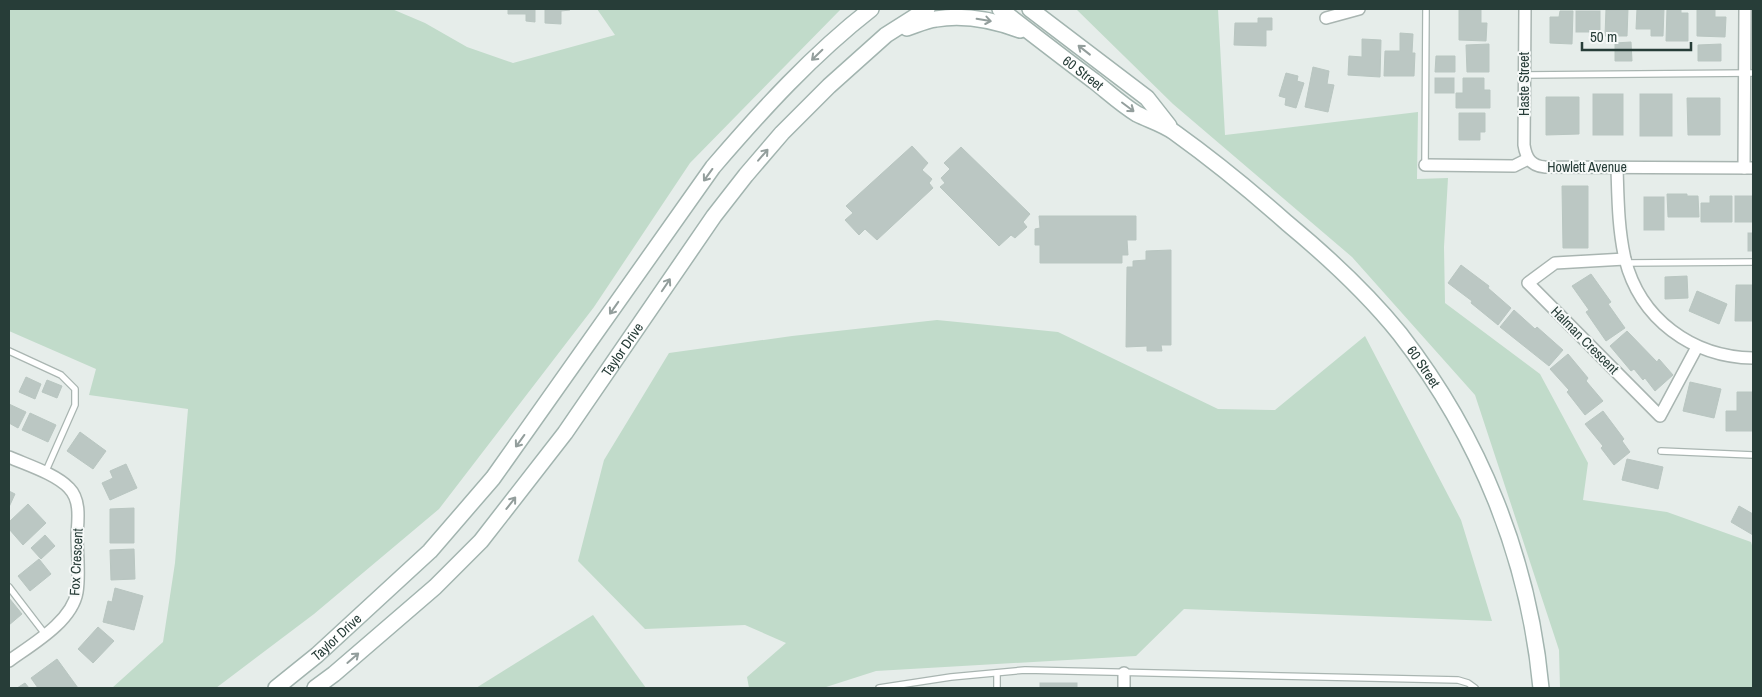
<svg xmlns="http://www.w3.org/2000/svg" width="1762" height="697" viewBox="0 0 1762 697" font-family="'Archivo Narrow',sans-serif">
  <style>
    .green { fill: #c1dbca }
    .building { fill: #bbc7c3; stroke: #b9c6c1 }
    .lines { fill: none; stroke-linecap: round; stroke-linejoin: round }
    .service-casing { stroke: #a9b5b1; stroke-width: 8 }
    .minor-casing { stroke: #a9b5b1; stroke-width: 14 }
    .secondary-casing { stroke: #a2b4af; stroke-width: 18 }
    .service { stroke: #fff; stroke-width: 5.5 }
    .minor { stroke: #fff; stroke-width: 11 }
    .secondary { stroke: #fff; stroke-width: 15 }
    .oneway { stroke: #939e9c }
    .labels { text-anchor: middle; stroke-width: 4; stroke-linejoin: round; paint-order: stroke }
    .street-label { font-size: 14px; fill: #273d38; stroke: #f6f9f8 }
  </style>
  <rect width="100%" height="100%" fill="#e6edea"/>
  <g class="green">
    <path d="M9,9H392L425,23L467,47L513,63L615,35L597,9H841L690,163L594,307L439,509L314,614L216,688H112L163,642L175,563L188,409L89,395L96,369L9,331Z"/>
    <path d="M1076,9H1218L1225,135L1418,112L1417,179L1448,178L1444,247L1445,303L1540,374L1588,463L1583,500L1667,512L1751,542L1753,549V688H1560L1559,650L1475,395L1352,257L1173,104Z"/>
    <path d="M937,320L1058,332L1218,409L1275,410L1365,336L1461,520L1492,621L1184,609L1136,656L876,671L823,688H749L747,677L786,643L745,625L645,629L578,561L604,460L669,353L792,336Z"/>
    <path d="M593,615L646,688H476Z"/>
  </g>
  <g class="building">
    <path d="M508,9H535V22L526,21V14H508Z"/>
    <path d="M545,9H570V10L561,11V24L545,23Z"/>
    <path d="M1606,9H1628L1627,36H1605Z"/>
    <path d="M1637,9H1664L1663,36H1651V29H1636Z"/>
    <path d="M1667,9H1681V13H1688V41H1666Z"/>
    <path d="M1697,9H1715V17H1726L1725,37L1697,36Z"/>
    <path d="M1459,10H1481V23H1487L1486,41L1459,40Z"/>
    <path d="M1560,11H1573L1572,44L1550,43V17H1559Z"/>
    <rect x="1576" y="11" width="24" height="21"/>
    <path d="M1258,18H1272V30H1266V46L1234,45L1235,23H1258Z"/>
    <path d="M1400,33L1413,34L1412,53H1415L1414,76H1384L1385,51H1400Z"/>
    <path d="M1362,39L1381,40L1380,77L1348,75L1349,56L1362,57Z"/>
    <path d="M1631,42L1632,61H1615V43Z"/>
    <path d="M1489,44V72H1467L1466,45Z"/>
    <path d="M1721,44V61H1698V45Z"/>
    <path d="M1436,56H1455V72H1435Z"/>
    <path d="M1313,67L1329,71L1327,84L1334,85L1328,112L1305,107Z"/>
    <path d="M1286,73L1298,76L1297,81L1304,83L1296,108L1285,105L1286,98L1279,96Z"/>
    <rect x="1435" y="78" width="19" height="15"/>
    <path d="M1463,78H1484V90H1490V108H1456V93H1463Z"/>
    <rect x="1593" y="94" width="30" height="41"/>
    <rect x="1640" y="94" width="32" height="42"/>
    <path d="M1546,97H1579V134L1546,135Z"/>
    <path d="M1687,98H1720V135H1688Z"/>
    <path d="M1459,113H1485V132H1480V140H1459Z"/>
    <path d="M912,146L928,163L922,170L932,179L929,183L933,188L877,240L865,229L859,235L845,220L853,213L846,206Z"/>
    <path d="M961,147L1030,214L1023,222L1027,227L1015,238L1011,235L999,246L940,187L945,183L941,178L950,169L944,163Z"/>
    <path d="M1562,186H1588V248H1563Z"/>
    <path d="M1667,194H1687V196H1698L1699,217H1668Z"/>
    <path d="M1710,196H1732V222H1701V203H1710Z"/>
    <rect x="1735" y="196" width="18" height="26"/>
    <rect x="1644" y="197" width="20" height="33"/>
    <path d="M1039,216H1136V240H1127L1128,255H1122V263H1040V245H1035V229L1040,228Z"/>
    <rect x="1748" y="233" width="5" height="18"/>
    <path d="M1171,250V345H1161L1162,351H1147V346L1126,347L1127,267H1133V261L1146,260V251Z"/>
    <path d="M1461,265L1489,286L1488,288L1511,308L1498,325L1471,303L1472,301L1448,283Z"/>
    <path d="M1591,274L1611,302L1608,304L1625,328L1606,341L1586,312L1589,310L1572,286Z"/>
    <path d="M1687,276L1688,298L1665,299V277Z"/>
    <path d="M1736,285H1753V321H1735Z"/>
    <path d="M1697,291L1727,304L1719,324L1689,311Z"/>
    <path d="M1514,310L1535,329L1537,327L1563,350L1549,366L1500,327Z"/>
    <path d="M1627,331L1657,362L1659,359L1673,375L1655,391L1645,378L1643,380L1634,369L1631,371L1610,346Z"/>
    <path d="M1568,354L1588,378L1586,381L1603,401L1585,415L1567,392L1569,390L1550,369Z"/>
    <path d="M26,377L41,384L35,399L19,392Z"/>
    <path d="M47,380L62,386L57,398L42,392Z"/>
    <path d="M1690,382L1721,389L1714,418L1683,411Z"/>
    <path d="M1737,392H1753V431H1726V411H1737Z"/>
    <path d="M9,404L26,412L18,428L9,423Z"/>
    <path d="M1603,411L1624,439L1622,441L1630,452L1614,465L1601,448L1603,446L1585,424Z"/>
    <path d="M30,413L56,425L48,442L22,430Z"/>
    <path d="M80,432L106,451L93,469L67,451Z"/>
    <path d="M1627,459L1663,467L1658,489L1622,480Z"/>
    <path d="M126,464L137,488L110,500L102,483L113,478L110,471Z"/>
    <path d="M9,491L15,494L9,507Z"/>
    <path d="M28,504L46,523L23,545L9,529V522Z"/>
    <path d="M1739,506L1753,514V535L1731,522Z"/>
    <path d="M134,508V543H110V509Z"/>
    <path d="M45,535L55,546L41,559L31,548Z"/>
    <path d="M134,549L135,579L111,580L110,550Z"/>
    <path d="M39,559L51,574L30,591L18,576Z"/>
    <path d="M115,588L143,596L134,630L103,622L108,601L112,602Z"/>
    <path d="M9,598L22,614L9,625Z"/>
    <path d="M98,627L114,641L93,663L78,649Z"/>
    <path d="M57,659L78,688H38L31,678Z"/>
    <path d="M25,683L29,688H17Z"/>
    <rect x="1040" y="683" width="37" height="5"/>
  </g>
  <g class="lines">
    <defs>
      <g id="service">
        <path d="M1524,75L1753,73"/>
        <path d="M1425,165L1426,9"/>
        <path d="M1626,263L1753,262"/>
        <path d="M9,351L61,375L75,389V405L45,473"/>
        <path d="M1661,451L1753,455"/>
        <path d="M9,587L45,634"/>
        <path d="M997,673V688"/>
        <path d="M879,688L951,677L1025,670L1458,680L1468,683L1475,688"/>
      </g>
      <g id="minor">
        <path d="M1525,9L1524,145C1526,158 1531,166 1545,167L1753,168"/>
        <path d="M1326,18L1359,9"/>
        <path d="M1425,165L1514,166L1528,159"/>
        <path d="M1617,168C1618,198 1618,228 1625,259C1640,319 1692,357 1753,358"/>
        <path d="M1744,168L1745,9"/>
        <path d="M1625,259L1555,263L1528,283L1660,416L1697,347"/>
        <path d="M9,457C27,465 56,474 69,488C81,500 78,520 77,535C77,554 80,574 77,592C72,622 31,645 9,661"/>
        <path d="M1124,688V673"/>
      </g>
      <g id="secondary">
        <path id="s1" d="M1000,9C1031,33 1062,57 1094,81C1108,92 1122,105 1137,114C1149,120 1163,124 1174,132C1213,160 1251,191 1287,223C1328,257 1367,293 1400,334C1480,437 1529,559 1541,688"/>
        <path d="M1030,9L1147,98L1169,126"/>
        <path d="M907,28C916,25 926,20 936,19C965,14 993,20 1020,30"/>
        <path id="s2" d="M276,688L317,655L430,551L493,478L713,167C762,110 812,55 871,9"/>
        <path id="s3" d="M315,688L334,674L435,587L481,541L565,433L714,216L746,175L782,133L829,86L886,35L927,9"/>
      </g>
    </defs>
    <use href="#service" class="service-casing"/>
    <use href="#minor" class="minor-casing"/>
    <use href="#secondary" class="secondary-casing"/>
    <use href="#service" class="service"/>
    <use href="#minor" class="minor"/>
    <use href="#secondary" class="secondary"/>
  </g>
  <defs><path id="oneway-shaft" d="M-6 0H5M1.5-3L5.5 0L1.5 3" fill="none" stroke-width="1.6" stroke-linecap="round" stroke-linejoin="round" transform="scale(1.25)"/></defs>
  <g class="oneway">
    <use href="#oneway-shaft" transform="translate(984 20) rotate(9)"/>
    <use href="#oneway-shaft" transform="translate(1084 50) rotate(-142)"/>
    <use href="#oneway-shaft" transform="translate(817 55) rotate(136)"/>
    <use href="#oneway-shaft" transform="translate(1128 107) rotate(37)"/>
    <use href="#oneway-shaft" transform="translate(763 155) rotate(-49)"/>
    <use href="#oneway-shaft" transform="translate(708 175) rotate(126)"/>
    <use href="#oneway-shaft" transform="translate(666 285) rotate(-56)"/>
    <use href="#oneway-shaft" transform="translate(614 308) rotate(125)"/>
    <use href="#oneway-shaft" transform="translate(520 441) rotate(126)"/>
    <use href="#oneway-shaft" transform="translate(511 503) rotate(-52)"/>
    <use href="#oneway-shaft" transform="translate(353 658) rotate(-41)"/>
  </g>
  <g class="labels">
    <g class="street-label">
      <text dy="5" stroke="none"><textPath href="#s1" startOffset="105">60 Street</textPath></text>
      <text transform="translate(1524 84) rotate(-90)" y="5">Haste Street</text>
      <text x="1587" y="172">Howlett Avenue</text>
      <text transform="translate(1585 340) rotate(45)" y="5">Halman Crescent</text>
      <text dy="5" stroke="none"><textPath href="#s3" startOffset="460">Taylor Drive</textPath></text>
      <text dy="5" stroke="none"><textPath href="#s1" startOffset="558">60 Street</textPath></text>
      <text transform="translate(76 562) rotate(-87)" y="5">Fox Crescent</text>
      <text dy="5" stroke="none"><textPath href="#s2" startOffset="79">Taylor Drive</textPath></text>
    </g>
  </g>
  <rect width="1762" height="697" fill="none" stroke="#273d38" stroke-width="20"/>
  <path d="M1582 42v8h109v-8" fill="none" stroke="#273d38" stroke-width="2.5"/>
  <text x="1590" y="42" font-size="15" fill="#273d38" stroke="#f6f9f8" stroke-width="4" paint-order="stroke">50 m</text>
</svg>
